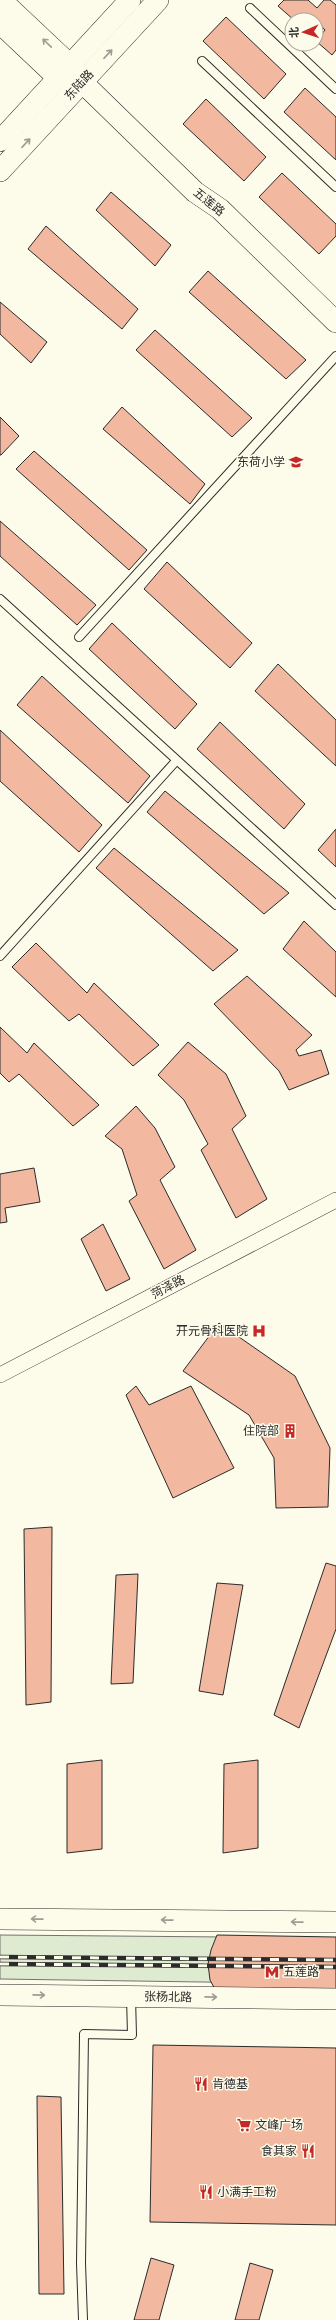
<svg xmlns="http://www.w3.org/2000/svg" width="336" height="2320" viewBox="0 0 336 2320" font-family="Roboto,'Noto Sans SC',sans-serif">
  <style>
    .green { fill: #deebd1; stroke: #74746e }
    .building { fill: #f2b8a0; stroke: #2b2b2b }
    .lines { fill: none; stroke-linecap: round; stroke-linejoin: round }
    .lane-casing { stroke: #2b2b2b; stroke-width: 10 }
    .street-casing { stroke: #2b2b2b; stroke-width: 16 }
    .secondary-casing { stroke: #2b2b2b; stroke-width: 22 }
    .lane { stroke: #fdfbea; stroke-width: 8 }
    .street { stroke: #fdfbea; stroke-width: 15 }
    .secondary { stroke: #fdfbea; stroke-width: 21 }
    .rail-casing { stroke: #2b2b2b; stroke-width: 4.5 }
    .rail { stroke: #fdfbea; stroke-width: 3; stroke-dasharray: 9; stroke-linecap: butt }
    .oneway { stroke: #9e9d94 }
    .labels { text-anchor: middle; stroke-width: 3; stroke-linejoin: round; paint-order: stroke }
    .street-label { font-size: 12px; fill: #2b2b2b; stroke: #fdfbea }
    .poi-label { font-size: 12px; fill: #2b2b2b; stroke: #fdfbea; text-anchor: end }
  </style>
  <rect width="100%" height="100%" fill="#fdfbea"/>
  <path class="green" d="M0,1935L336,1938V1984L0,1979Z"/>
  <g class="building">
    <path d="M284,0H308L317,8L324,0H330L336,5V50L332,55L316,41L325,30L316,20H294L278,6Z"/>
    <path d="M226,17L286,74L264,99L203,41Z"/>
    <path d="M305,88L336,117V160L284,112Z"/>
    <path d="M206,99L266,157L244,181L183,124Z"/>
    <path d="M282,173L336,224V236L319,254L259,197Z"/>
    <path d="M111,192L171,245L155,266L96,210Z"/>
    <path d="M46,226L138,309L122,329L28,249Z"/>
    <path d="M208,271L306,360L286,379L189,292Z"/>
    <path d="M0,302L47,342L31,363L0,334Z"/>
    <path d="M155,330L252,418L232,437L136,350Z"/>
    <path d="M122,407L205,484L190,504L103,429Z"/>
    <path d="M0,417L19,436L1,455H0Z"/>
    <path d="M34,451L147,550L129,570L16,469Z"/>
    <path d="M0,521L96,605L77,625L0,556Z"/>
    <path d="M167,562L252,643L230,668L144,589Z"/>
    <path d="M112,623L197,704L175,729L89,649Z"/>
    <path d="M278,664L336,720V766L255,691Z"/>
    <path d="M42,676L150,776L128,803L17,705Z"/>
    <path d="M220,722L305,804L284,829L197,749Z"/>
    <path d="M0,730L102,825L79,852L0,781Z"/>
    <path d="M165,791L289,893L264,914L147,812Z"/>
    <path d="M336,829V867L318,850Z"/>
    <path d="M114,848L238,950L213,971L96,868Z"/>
    <path d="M304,921L336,952V997L283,949Z"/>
    <path d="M36,943L87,993L94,983L159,1045L133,1066L79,1014L69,1021L12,967Z"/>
    <path d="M247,976L312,1035L296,1050L299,1056L321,1050L329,1074L289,1090L279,1071L214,1004Z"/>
    <path d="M0,1027L27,1053L34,1043L99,1105L73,1126L19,1074L9,1082L0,1073Z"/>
    <path d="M188,1042L226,1074L246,1116L232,1129L267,1199L236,1218L201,1150L208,1144L184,1100L158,1075Z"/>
    <path d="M136,1106L155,1128L175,1167L160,1180L196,1250L164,1269L129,1201L137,1195L122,1149L105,1136Z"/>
    <path d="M34,1168L40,1202L5,1208L7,1222L0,1223V1174Z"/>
    <path d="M103,1224L130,1279L106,1291L81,1239Z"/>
    <path d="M219,1323L295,1376L330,1448L328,1507L276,1508L274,1458L249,1415L183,1371Z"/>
    <path d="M136,1386L149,1405L191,1386L234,1468L173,1498L126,1395Z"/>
    <path d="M52,1527L51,1702L26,1705L24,1529Z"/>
    <path d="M326,1563L336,1566V1629L299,1728L274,1715Z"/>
    <path d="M138,1574L133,1683L111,1684L116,1575Z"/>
    <path d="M217,1583L243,1585L223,1695L199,1691Z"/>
    <path d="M102,1760V1849L67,1853V1764Z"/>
    <path d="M258,1760V1848L223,1853L224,1764Z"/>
    <path d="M217,1935L336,1937V1995L217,1993L210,1980L208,1964L211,1950Z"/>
    <path d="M153,2045L336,2048V2225L150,2222Z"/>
    <path d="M37,2096L61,2097L64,2294H39Z"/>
    <path d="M151,2258L174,2265L159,2320H134Z"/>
    <path d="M250,2263L273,2270L259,2320H235Z"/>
  </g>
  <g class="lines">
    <defs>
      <g id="lane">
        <path d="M250,8L336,89"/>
        <path d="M202,61L336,187"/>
        <path d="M0,599L336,905"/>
        <path d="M79,637L336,356"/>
        <path d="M0,956L176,761"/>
        <path d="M83,2320L81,2263L84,2034L132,2035L131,1997"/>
      </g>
      <path id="street" d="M0,1375L336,1200"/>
      <g id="secondary">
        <path d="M1,0L70,65L82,82L195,192L220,209L336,322"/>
        <path d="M0,23L58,78L71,80"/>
        <path d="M0,141L130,0"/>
        <path d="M0,171L158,0"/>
        <path d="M0,1919L336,1922"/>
        <path d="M0,1995L336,1999"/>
      </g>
    </defs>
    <use href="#lane" class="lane-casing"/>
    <use href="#street" class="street-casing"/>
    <use href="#secondary" class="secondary-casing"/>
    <use href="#lane" class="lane"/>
    <use href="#street" class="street"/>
    <use href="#secondary" class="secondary"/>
    <defs>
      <g id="rail">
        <path d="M0,1957L336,1960"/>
        <path d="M0,1964L336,1967"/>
      </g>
    </defs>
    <use href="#rail" class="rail-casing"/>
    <use href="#rail" class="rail"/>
  </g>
  <defs><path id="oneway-shaft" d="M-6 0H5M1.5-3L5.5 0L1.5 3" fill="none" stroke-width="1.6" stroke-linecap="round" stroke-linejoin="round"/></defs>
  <g class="oneway">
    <use href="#oneway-shaft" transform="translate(47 43) rotate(-136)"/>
    <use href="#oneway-shaft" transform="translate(108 54) rotate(-47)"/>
    <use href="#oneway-shaft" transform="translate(26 143) rotate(-47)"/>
    <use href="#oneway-shaft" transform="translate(37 1919) rotate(-179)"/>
    <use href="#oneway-shaft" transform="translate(167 1920) rotate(-179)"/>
    <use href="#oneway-shaft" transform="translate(297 1922) rotate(-179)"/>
    <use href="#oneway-shaft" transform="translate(39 1995) rotate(1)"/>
    <use href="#oneway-shaft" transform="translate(211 1997) rotate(1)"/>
  </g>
  <defs>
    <symbol id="school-bare" viewBox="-9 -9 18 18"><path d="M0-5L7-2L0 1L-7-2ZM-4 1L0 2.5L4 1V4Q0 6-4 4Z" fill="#c62828" stroke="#fdfbea" stroke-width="2.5" paint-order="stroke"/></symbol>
    <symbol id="hospital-bare" viewBox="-9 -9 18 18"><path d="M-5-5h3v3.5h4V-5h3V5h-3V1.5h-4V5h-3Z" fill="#c62828" stroke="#fdfbea" stroke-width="2.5" paint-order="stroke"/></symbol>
    <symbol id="building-bare" viewBox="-9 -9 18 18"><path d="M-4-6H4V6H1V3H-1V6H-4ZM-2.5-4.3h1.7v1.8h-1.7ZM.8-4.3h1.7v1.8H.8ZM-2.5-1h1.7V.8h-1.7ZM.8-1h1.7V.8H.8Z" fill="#c62828" stroke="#fdfbea" stroke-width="2.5" paint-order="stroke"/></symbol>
    <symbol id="metro-bare" viewBox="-9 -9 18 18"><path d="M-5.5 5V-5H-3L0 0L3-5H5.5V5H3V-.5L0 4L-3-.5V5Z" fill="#c62828" stroke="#fdfbea" stroke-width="2.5" paint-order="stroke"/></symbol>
    <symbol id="restaurant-bare" viewBox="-9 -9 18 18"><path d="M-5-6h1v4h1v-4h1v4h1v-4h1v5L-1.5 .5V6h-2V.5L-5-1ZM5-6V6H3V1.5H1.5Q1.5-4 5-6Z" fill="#c62828" stroke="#fdfbea" stroke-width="2.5" paint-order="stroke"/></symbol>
    <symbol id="supermarket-bare" viewBox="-9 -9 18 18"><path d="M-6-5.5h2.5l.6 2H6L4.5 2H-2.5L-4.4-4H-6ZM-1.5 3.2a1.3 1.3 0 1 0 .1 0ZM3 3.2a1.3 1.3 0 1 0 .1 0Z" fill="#c62828" stroke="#fdfbea" stroke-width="2.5" paint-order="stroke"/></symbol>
  </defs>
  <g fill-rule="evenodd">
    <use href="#school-bare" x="286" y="452" width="20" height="20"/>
    <use href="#hospital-bare" x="249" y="1321" width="20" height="20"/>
    <use href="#building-bare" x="280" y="1421" width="20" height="20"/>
    <use href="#metro-bare" x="262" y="1962" width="20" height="20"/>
    <use href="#restaurant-bare" x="191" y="2074" width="20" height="20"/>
    <use href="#supermarket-bare" x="234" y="2115" width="20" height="20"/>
    <use href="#restaurant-bare" x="298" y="2141" width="20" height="20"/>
    <use href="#restaurant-bare" x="196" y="2182" width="20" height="20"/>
  </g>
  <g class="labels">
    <g class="street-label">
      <text transform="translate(79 85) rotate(-47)" y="4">东陆路</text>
      <text transform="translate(209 202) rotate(39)" y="4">五莲路</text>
      <text transform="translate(168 1287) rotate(-28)" y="4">菏泽路</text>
      <text transform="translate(168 1997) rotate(1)" y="4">张杨北路</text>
    </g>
    <g class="poi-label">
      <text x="285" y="466">东荷小学</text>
      <text x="248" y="1335">开元骨科医院</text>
      <text x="279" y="1435">住院部</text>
      <text x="283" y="1976" text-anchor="start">五莲路</text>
      <text x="212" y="2088" text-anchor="start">肯德基</text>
      <text x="255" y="2129" text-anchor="start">文峰广场</text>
      <text x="297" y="2155">食其家</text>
      <text x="217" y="2196" text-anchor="start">小满手工粉</text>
    </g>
  </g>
  <g transform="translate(304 32) rotate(267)"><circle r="19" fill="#fdfbea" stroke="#a9a89e"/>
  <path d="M0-3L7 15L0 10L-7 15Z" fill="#c62828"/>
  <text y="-6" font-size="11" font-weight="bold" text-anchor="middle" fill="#2b2b2b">北</text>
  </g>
</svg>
